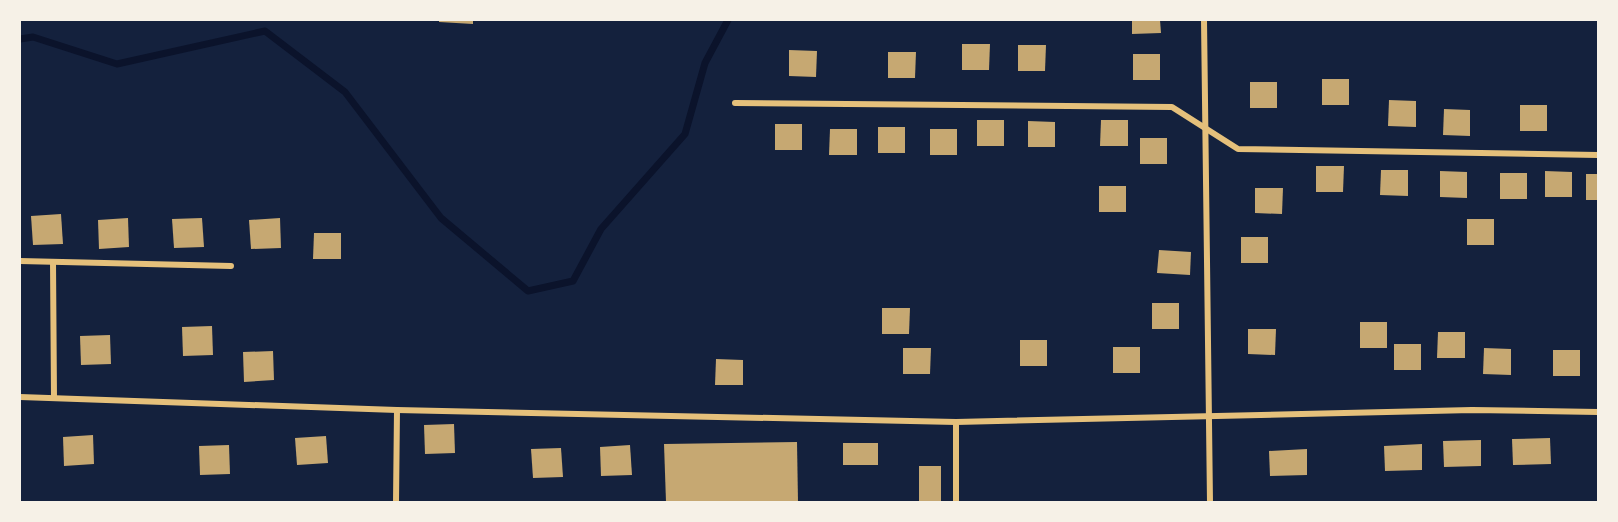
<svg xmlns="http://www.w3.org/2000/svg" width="1618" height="522" viewBox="0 0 1618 522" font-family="'DejaVu Sans',sans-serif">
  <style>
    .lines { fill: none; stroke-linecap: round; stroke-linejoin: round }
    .stream { stroke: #0b132b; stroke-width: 7 }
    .building { fill: #c6a872 }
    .minor { stroke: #e5c07b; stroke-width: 6 }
  </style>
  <rect width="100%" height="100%" fill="#14213d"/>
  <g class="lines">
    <path class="stream" d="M20,39L33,37L117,64L265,31L345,92L441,218L528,291L573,281L601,229L685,134L705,63L728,20"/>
  </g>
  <g class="building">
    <path d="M439,20H473V24L439,22Z"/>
    <path d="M1132,20H1160L1161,33L1132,34Z"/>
    <path d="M962,44H990L989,70H962Z"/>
    <path d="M1018,45H1046L1045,71H1018Z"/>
    <path d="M789,50L817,51L816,77L789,76Z"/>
    <path d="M888,52H916L915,78H888Z"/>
    <rect x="1133" y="54" width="27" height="26"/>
    <rect x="1322" y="79" width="27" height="26"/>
    <rect x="1250" y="82" width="27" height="26"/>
    <path d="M1389,100L1416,101V127L1388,126Z"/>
    <rect x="1520" y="105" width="27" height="26"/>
    <path d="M1444,109L1470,110V136L1443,135Z"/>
    <rect x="977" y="120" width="27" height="26"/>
    <path d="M1101,120H1128V146H1100Z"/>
    <path d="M1028,121L1055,122V147H1028Z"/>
    <rect x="775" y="124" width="27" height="26"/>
    <rect x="878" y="127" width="27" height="26"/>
    <path d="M830,129H857V155H829Z"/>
    <rect x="930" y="129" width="27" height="26"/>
    <rect x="1140" y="138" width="27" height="26"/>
    <path d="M1316,166H1344L1343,192H1316Z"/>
    <path d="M1381,170H1408V196L1380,195Z"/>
    <path d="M1440,171L1467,172V198L1440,197Z"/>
    <path d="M1545,171L1572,172V197H1545Z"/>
    <rect x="1500" y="173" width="27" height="26"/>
    <rect x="1586" y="174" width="12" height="26"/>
    <rect x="1099" y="186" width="27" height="26"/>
    <path d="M1255,188H1283L1282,214L1255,213Z"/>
    <path d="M61,214L63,244L33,245L31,216Z"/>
    <path d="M128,218L129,247L99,249L98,220Z"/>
    <path d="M202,218L204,247L174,248L172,219Z"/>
    <path d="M280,218L281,248L251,249L249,220Z"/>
    <rect x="1467" y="219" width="27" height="26"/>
    <path d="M314,233H341V259H313Z"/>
    <rect x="1241" y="237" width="27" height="26"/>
    <path d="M1159,250L1191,252L1190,275L1157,273Z"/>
    <rect x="1152" y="303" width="27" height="26"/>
    <path d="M882,308H910L909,334H882Z"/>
    <rect x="1360" y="322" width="27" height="26"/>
    <path d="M212,326L213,355L183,356L182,327Z"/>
    <path d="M1248,329H1276L1275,355L1248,354Z"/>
    <path d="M1438,332H1465V358H1437Z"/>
    <path d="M110,335L111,364L81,365L80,336Z"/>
    <rect x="1020" y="340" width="27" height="26"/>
    <rect x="1394" y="344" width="27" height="26"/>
    <rect x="1113" y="347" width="27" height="26"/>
    <path d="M903,348H931L930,374H903Z"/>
    <path d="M1484,348L1511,349V375L1483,374Z"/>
    <rect x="1553" y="350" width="27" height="26"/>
    <path d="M273,351L274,380L244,382L243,352Z"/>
    <path d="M716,359L743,360V385H715Z"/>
    <path d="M454,424L455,453L425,454L424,425Z"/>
    <path d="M93,435L94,464L64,466L63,437Z"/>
    <path d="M326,436L328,463L297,465L295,438Z"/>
    <path d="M1550,438L1551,464L1513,465L1512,439Z"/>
    <path d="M1481,440V466L1444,467L1443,441Z"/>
    <path d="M797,442L798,502H666L664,444Z"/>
    <rect x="843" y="443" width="35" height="22"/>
    <path d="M1422,444V470L1385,471L1384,446Z"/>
    <path d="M229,445L230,474L200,475L199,446Z"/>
    <path d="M630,445L632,475L601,476L600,447Z"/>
    <path d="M561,448L563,477L533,478L531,449Z"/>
    <path d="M1307,449V475L1270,476L1269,451Z"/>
    <rect x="919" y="466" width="22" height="36"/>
  </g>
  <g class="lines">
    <g class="minor">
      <path d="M1204,20L1210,502"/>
      <path d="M735,103L1172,107L1238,149L1598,155"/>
      <path d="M20,261L231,266"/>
      <path d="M53,262L54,398"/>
      <path d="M20,397L397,410L956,422L1472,410L1598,412"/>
      <path d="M396,502L397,410"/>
      <path d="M956,502V422"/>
    </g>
  </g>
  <rect width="1618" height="522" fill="none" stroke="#f6f1e7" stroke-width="42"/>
</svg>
